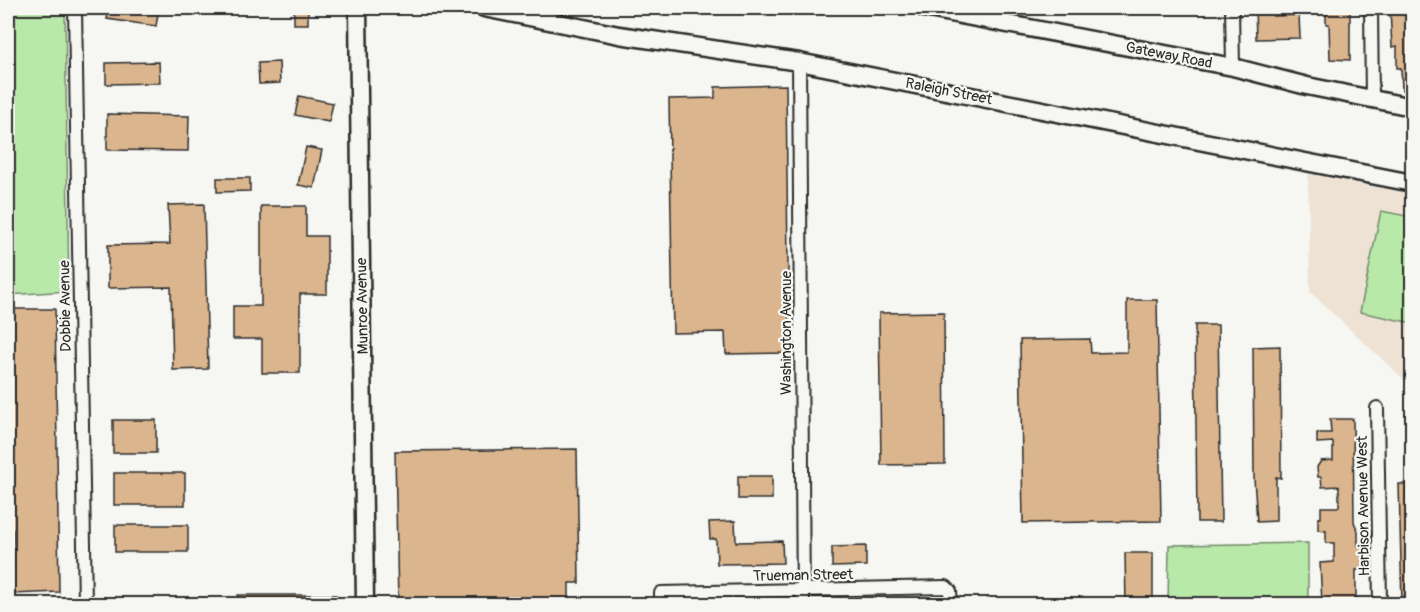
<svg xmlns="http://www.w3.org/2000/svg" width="1420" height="612" viewBox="0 0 1420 612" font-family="Pangolin,sans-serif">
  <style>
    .built { fill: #eee2d4 }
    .green { fill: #b8e9a9; stroke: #728a6a; stroke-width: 1.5 }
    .building { fill: #dbb58d; stroke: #2b2b2b; stroke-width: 1.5 }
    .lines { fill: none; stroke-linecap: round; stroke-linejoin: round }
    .street-casing { stroke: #2b2b2b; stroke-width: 16 }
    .secondary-casing { stroke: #2b2b2b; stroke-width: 21 }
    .street { stroke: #f6f6f2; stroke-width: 12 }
    .secondary { stroke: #f6f6f2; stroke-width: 16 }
    .labels { text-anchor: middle; stroke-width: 4.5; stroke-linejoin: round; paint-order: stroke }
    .street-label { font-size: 15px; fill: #2b2b2b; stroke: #f6f6f2 }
  </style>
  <rect width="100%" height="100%" fill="#f6f6f2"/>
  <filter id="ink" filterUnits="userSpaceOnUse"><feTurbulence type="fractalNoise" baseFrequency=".0167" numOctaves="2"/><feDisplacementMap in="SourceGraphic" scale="12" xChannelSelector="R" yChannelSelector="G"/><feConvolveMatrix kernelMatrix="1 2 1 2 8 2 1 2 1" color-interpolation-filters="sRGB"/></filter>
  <g filter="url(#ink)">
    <path class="built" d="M1308,174L1412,194V387L1310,292Z"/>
    <g class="green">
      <path d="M8,8H65L69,291L8,295Z"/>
      <path d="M1381,211L1412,217V323L1360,312Z"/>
      <path d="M1308,543V604H1168L1169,545Z"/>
    </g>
    <g class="building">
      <path d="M109,8H159L156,26L107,19Z"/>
      <rect x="294" y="8" width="14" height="16"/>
      <path d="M1255,8H1273V16L1299,15L1300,38L1256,39Z"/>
      <path d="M1350,8V60L1330,59L1329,24H1326V9Z"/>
      <path d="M1390,10H1407V16L1413,15V90H1402L1401,68H1397V46L1392,47Z"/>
      <path d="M159,62L160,83L106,84V63Z"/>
      <path d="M279,62L280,83L259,84L258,63Z"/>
      <path d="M786,85L789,353L726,354L725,332L673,333L669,99L715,98V87Z"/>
      <path d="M299,96L333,103L329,122L295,115Z"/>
      <path d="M107,114L189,116L188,151L107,150Z"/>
      <path d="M306,147L322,150L314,188L298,185Z"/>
      <path d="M217,178H250V191L217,192Z"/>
      <path d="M204,204L208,369L173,370L171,287L108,288V245L170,244L168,205Z"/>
      <path d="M261,206H306V236H327V294H300V373H262V339H233V306H261Z"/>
      <path d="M1127,300H1157L1161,521L1023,523L1020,340L1090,339L1091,353L1127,352Z"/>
      <path d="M8,309H55L59,592L12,594L13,530H8Z"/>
      <path d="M944,312L945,464L881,465L879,313Z"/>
      <path d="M1195,325H1218L1221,522H1197Z"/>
      <path d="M1280,346L1281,478L1276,477V521L1257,522L1254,478L1253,347Z"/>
      <path d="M1330,419H1353L1354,522L1358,531V545H1362V570H1356V604H1322L1320,563L1334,562V543H1326V531L1318,530V518H1321V507H1339V486L1322,487L1321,477H1318L1317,467L1321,461L1333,460V442L1317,443V433H1331Z"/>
      <rect x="113" y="420" width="43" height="33"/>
      <path d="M577,449L579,583H569V604H398L395,451Z"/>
      <rect x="114" y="473" width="71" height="32"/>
      <rect x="738" y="476" width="34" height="23"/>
      <path d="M1399,484H1413V604H1402Z"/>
      <path d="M735,521L736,542L782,541L783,563L717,564L716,539H710L709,522Z"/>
      <rect x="115" y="525" width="73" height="27"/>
      <path d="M866,546V566L832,567V547Z"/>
      <path d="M1125,553H1153V604H1126Z"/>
      <path d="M238,595H336L337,604H238Z"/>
    </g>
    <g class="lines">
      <defs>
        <g id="street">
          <path d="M75,8L85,604"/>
          <path d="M1232,8L1233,67"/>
          <path d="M1371,8L1372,99"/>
          <path d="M799,62L803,604"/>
          <path d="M1377,408L1380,604"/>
          <path d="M661,604V593L946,587L950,591L951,604"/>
        </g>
        <g id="secondary">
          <path d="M358,8L365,604"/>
          <path d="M484,8L619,35L799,62L1412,183"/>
          <path d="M924,8L1233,67L1307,86L1412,107"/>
        </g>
      </defs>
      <use href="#street" class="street-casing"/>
      <use href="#secondary" class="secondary-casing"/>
      <use href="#street" class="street"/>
      <use href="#secondary" class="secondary"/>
    </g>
  </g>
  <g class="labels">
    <g class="street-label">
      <text transform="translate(1169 55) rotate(11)" y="5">Gateway Road</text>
      <text transform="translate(949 91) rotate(11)" y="5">Raleigh Street</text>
      <text transform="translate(65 306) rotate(-91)" y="5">Dobbie Avenue</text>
      <text transform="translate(362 306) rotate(-91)" y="5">Munroe Avenue</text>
      <text transform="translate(786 333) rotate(-90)" y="5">Washington Avenue</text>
      <text transform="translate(1363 506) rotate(-91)" y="5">Harbison Avenue West</text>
      <text transform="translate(803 575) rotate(-1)" y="5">Trueman Street</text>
    </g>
  </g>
  <rect width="1420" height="612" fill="none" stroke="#f6f6f2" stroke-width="30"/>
  <rect x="15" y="15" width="1390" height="582" fill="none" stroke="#2b2b2b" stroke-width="2" filter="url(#ink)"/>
</svg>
